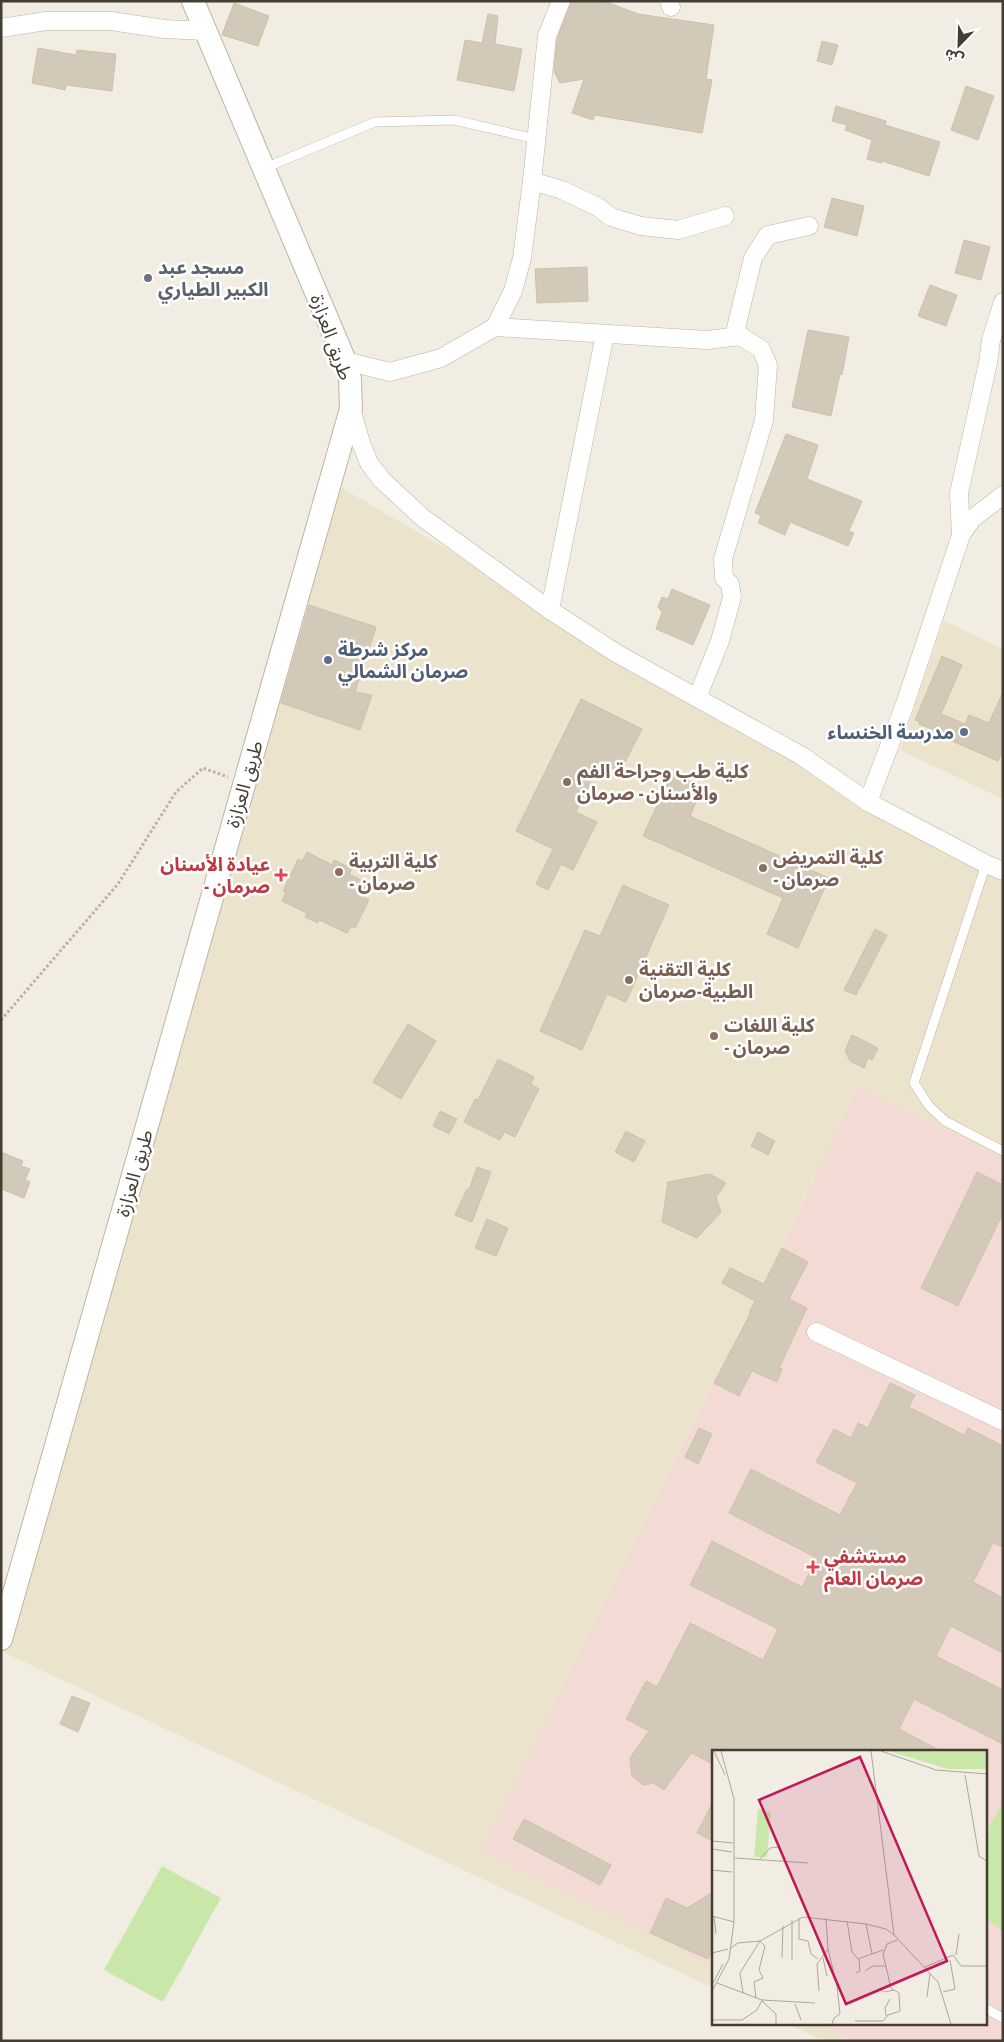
<svg xmlns="http://www.w3.org/2000/svg" width="1004" height="2042" viewBox="0 0 1004 2042" font-family="'PT Sans Narrow','Noto Sans Arabic',sans-serif">
  <style>
    .education { fill: #ebe3cc }
    .medical { fill: #f3dad5 }
    .green { fill: #cae7aa }
    .building { fill: #d3c9b8; stroke: #cec1ab }
    .lines { fill: none; stroke-linecap: round; stroke-linejoin: round }
    .service-casing { stroke: #bdb5a5; stroke-width: 10 }
    .minor-casing { stroke: #bdb5a5; stroke-width: 19 }
    .tertiary-casing { stroke: #bdb5a5; stroke-width: 24 }
    .path { stroke: #beb196; stroke-width: 3; stroke-dasharray: 2.5 2.5; stroke-linecap: butt }
    .service { stroke: #fff; stroke-width: 9 }
    .minor { stroke: #fff; stroke-width: 18 }
    .tertiary { stroke: #fff; stroke-width: 22 }
    .worship-dot { fill: #6b7280; stroke: #fff; stroke-width: 2 }
    .service-dot { fill: #5c6f8a; stroke: #fff; stroke-width: 2 }
    .education-dot { fill: #8d6e63; stroke: #fff; stroke-width: 2 }
    .health-dot { fill: #e0444e; stroke: #fff; stroke-width: 2 }
    .labels { text-anchor: middle; stroke-width: 5; stroke-linejoin: round; paint-order: stroke }
    .worship-label { font-size: 19px; font-weight: bold; fill: #5b616d; stroke: #fff; text-anchor: start }
    .street-label { font-size: 19px; fill: #433d33; stroke: #fff }
    .service-label { font-size: 19px; font-weight: bold; fill: #4e5e75; stroke: #fff; text-anchor: start }
    .education-label { font-size: 19px; font-weight: bold; fill: #785e54; stroke: #fff; text-anchor: start }
    .health-label { font-size: 19px; font-weight: bold; fill: #be3a42; stroke: #fff; text-anchor: end }
    .inset-road { fill: none; stroke: #aba79c; stroke-width: 1 }
    .view { fill: #c2185b; fill-opacity: 0.15; stroke: #c2185b; stroke-width: 2.5 }
    .inset-edge { fill: none; stroke: #433d33; stroke-width: 2.5 }
  </style>
  <rect width="100%" height="100%" fill="#f1ede2"/>
  <g class="education">
    <path d="M330,481L764,735L1003,866V2041H823L786,2023H985V1751H713V1988L1,1651V1639Z"/>
    <path d="M944,621L1003,649V799L900,750Z"/>
  </g>
  <path class="medical" d="M859,1087L1003,1158V2041H853L820,2023H985V1751H713V1967L650,1933L482,1852L714,1383L749,1316V1313L782,1248Z"/>
  <g class="green">
    <path d="M1003,1802V1931L985,1919V1834Z"/>
    <path d="M162,1866L221,1898L163,2002L104,1970Z"/>
  </g>
  <g class="building">
    <path d="M571,1H604L638,14L714,25L706,79L712,80L702,133L595,115L593,120L572,113L584,79L560,83L554,72L557,39Z"/>
    <path d="M234,3L269,16L258,46L222,35Z"/>
    <path d="M488,14L498,16L495,44L522,49L514,91L457,80L465,40L482,43Z"/>
    <path d="M822,41L838,45L832,65L817,61Z"/>
    <path d="M38,48L76,55L77,50L116,54L112,91L66,85L65,90L32,83Z"/>
    <path d="M966,86L994,96L978,140L951,130Z"/>
    <path d="M836,106L886,121L885,125L940,142L929,176L882,161L881,163L867,159L872,140L845,130L847,125L832,121Z"/>
    <path d="M832,198L864,206L857,236L824,227Z"/>
    <path d="M964,240L990,247L981,280L955,273Z"/>
    <path d="M587,267L588,301L537,303L535,269Z"/>
    <path d="M930,285L957,295L946,326L918,316Z"/>
    <path d="M808,330L849,337L842,375L840,374L831,416L792,407Z"/>
    <path d="M786,434L818,445L807,479L862,501L849,531L854,533L848,546L790,522L785,535L758,523L761,516L755,513Z"/>
    <path d="M672,589L710,605L693,645L656,629L662,612L658,607L662,597L668,599Z"/>
    <path d="M309,605L376,627L355,692L372,695L360,730L281,703Z"/>
    <path d="M942,656L962,665L941,714L965,724L969,715L989,723L1003,692V750L998,761L936,734L937,731L919,724L920,722L915,720Z"/>
    <path d="M581,699L642,729L620,772L600,762L576,812L597,822L573,870L561,864L548,890L536,884L553,849L516,831Z"/>
    <path d="M672,773L703,787L690,816L829,878L798,948L767,934L783,898L643,836Z"/>
    <path d="M307,852L332,865L334,860L352,869L349,874L371,885L365,898L369,900L355,928L351,926L347,933L319,920L318,923L305,917L307,913L282,901L286,892L283,891L298,859L302,861Z"/>
    <path d="M623,885L669,905L626,1002L607,994L582,1050L540,1031L585,930L600,936Z"/>
    <path d="M875,929L887,935L856,995L844,990Z"/>
    <path d="M408,1024L436,1041L401,1099L373,1082Z"/>
    <path d="M852,1035L878,1048L872,1060L868,1058L864,1068L850,1061L845,1051Z"/>
    <path d="M498,1059L534,1077L531,1084L539,1089L515,1137L504,1132L500,1140L464,1122L475,1099L478,1100Z"/>
    <path d="M440,1111L457,1119L449,1134L433,1126Z"/>
    <path d="M626,1131L645,1141L634,1162L615,1152Z"/>
    <path d="M758,1132L775,1141L768,1155L751,1146Z"/>
    <path d="M1,1152L23,1161L21,1166L30,1169L25,1180L30,1182L24,1198L1,1189Z"/>
    <path d="M477,1167L491,1172L472,1222L455,1215L467,1189L469,1190Z"/>
    <path d="M977,1172L1003,1185V1213L958,1306L921,1288Z"/>
    <path d="M710,1174L726,1183L716,1197L721,1212L697,1238L662,1222L668,1182Z"/>
    <path d="M487,1219L508,1228L496,1256L475,1248Z"/>
    <path d="M782,1248L808,1262L789,1299L807,1308L779,1368L782,1369L777,1382L752,1371L739,1396L714,1383L750,1314L749,1313L755,1301L722,1283L730,1268L764,1284Z"/>
    <path d="M890,1383L915,1395L909,1407L964,1435L968,1428L1003,1446V1547L993,1543L973,1582L1003,1598V1653L951,1626L936,1656L1003,1690V1744L914,1699L899,1729L941,1751H713V1764L691,1753L664,1790L653,1783L643,1785L632,1776L630,1758L649,1731L626,1719L646,1681L657,1687L690,1623L763,1660L778,1629L690,1585L712,1541L802,1587L817,1558L729,1513L751,1469L840,1515L857,1483L816,1462L834,1429L851,1438L858,1423L868,1428Z"/>
    <path d="M699,1428L712,1434L698,1464L685,1457Z"/>
    <path d="M72,1696L90,1703L78,1732L60,1724Z"/>
    <path d="M713,1802V1841L697,1833Z"/>
    <path d="M524,1819L611,1865L600,1885L513,1839Z"/>
    <path d="M713,1892V1949L708,1959L650,1933L666,1898L687,1908Z"/>
  </g>
  <g class="lines">
    <defs>
      <g id="service">
        <path d="M265,168L375,122L454,120L536,139"/>
        <path d="M986,864L914,1083L929,1106L945,1121L1003,1151"/>
        <path d="M985,2008L1003,2018"/>
      </g>
      <g id="minor">
        <path d="M669,1L671,7"/>
        <path d="M1,28L46,21H111L164,29L206,31"/>
        <path d="M532,181L562,190L598,207L611,217L641,226L678,230L725,216"/>
        <path d="M495,327L707,340L740,336"/>
        <path d="M345,361L390,372L441,358L495,327L513,291L522,258L532,181L547,36L561,1"/>
        <path d="M351,409L361,443L369,463L382,480L423,518L550,610L616,653L802,756L868,802L986,864L1003,871"/>
        <path d="M961,535L959,493L988,363L991,340L1003,302"/>
        <path d="M550,610L605,334"/>
        <path d="M697,698L720,641L732,597L730,584L724,578L723,559L764,420L768,365L761,349L740,336L736,328L753,258L768,235L809,226"/>
        <path d="M868,802L905,704L961,535L972,519L1003,495"/>
        <path d="M816,1332L1003,1421"/>
      </g>
      <path id="tertiary" d="M1,1639L351,409L350,379L345,361L193,1"/>
    </defs>
    <use href="#service" class="service-casing"/>
    <use href="#minor" class="minor-casing"/>
    <use href="#tertiary" class="tertiary-casing"/>
    <path class="path" d="M1,1020L118,884L176,792L203,768L228,777"/>
    <use href="#service" class="service"/>
    <use href="#minor" class="minor"/>
    <use href="#tertiary" class="tertiary"/>
  </g>
  <circle class="worship-dot" cx="148" cy="278" r="5"/>
  <g class="service-dot">
    <circle cx="328" cy="660" r="5"/>
    <circle cx="964" cy="732" r="5"/>
  </g>
  <g class="education-dot">
    <circle cx="567" cy="782" r="5"/>
    <circle cx="763" cy="868" r="5"/>
    <circle cx="339" cy="872" r="5"/>
    <circle cx="629" cy="980" r="5"/>
    <circle cx="714" cy="1036" r="5"/>
  </g>
  <g class="health-dot">
    <path d="M278.5 867.5h5v5h5v5h-5v5h-5v-5h-5v-5h5z"/>
    <path d="M810.5 1559.5h5v5h5v5h-5v5h-5v-5h-5v-5h5z"/>
  </g>
  <g class="labels">
    <g class="worship-label">
      <text x="158" y="274">مسجد عبد<tspan x="158" dy="22">الكبير الطياري</tspan></text>
    </g>
    <g class="street-label">
      <text transform="translate(332 337) rotate(70)" y="7">طريق العزازة</text>
      <text transform="translate(244 784) rotate(-74)" y="7">طريق العزازة</text>
      <text transform="translate(134 1173) rotate(-74)" y="7">طريق العزازة</text>
    </g>
    <g class="service-label">
      <text x="338" y="656">مركز شرطة<tspan x="338" dy="22">صرمان الشمالي</tspan></text>
      <text x="954" y="739" text-anchor="end">مدرسة الخنساء</text>
    </g>
    <g class="education-label">
      <text x="577" y="778">كلية طب وجراحة الفم<tspan x="577" dy="22">والأسنان - صرمان</tspan></text>
      <text x="773" y="864">كلية التمريض<tspan x="773" dy="22">- صرمان</tspan></text>
      <text x="349" y="868">كلية التربية<tspan x="349" dy="22">- صرمان</tspan></text>
      <text x="639" y="976">كلية التقنية<tspan x="639" dy="22">الطبية-صرمان</tspan></text>
      <text x="724" y="1032">كلية اللغات<tspan x="724" dy="22">- صرمان</tspan></text>
    </g>
    <g class="health-label">
      <text x="270" y="871">عيادة الأسنان<tspan x="270" dy="22">- صرمان</tspan></text>
      <text x="824" y="1563" text-anchor="start">مستشفي<tspan x="824" dy="22">صرمان العام</tspan></text>
    </g>
  </g>
  <g transform="translate(712 1750)">
    <rect width="275" height="275" fill="#f1ede2"/>
    <path d="M177,1H275V19H236ZM46,59L59,62L55,107H42Z" fill="#cae7aa"/>
    <path class="inset-road" d="M2,1L13,25M159,1L182,185L226,232L239,274M169,1L224,20L275,24M253,25L267,106L275,111M0,91L21,93M0,99L20,102M23,108L96,113M47,110L58,98L67,97M0,120L20,122M0,166L22,172M2,166L4,184M87,168V189L96,191L99,204L106,209M135,171L140,202L147,210L148,221L144,223M154,174L160,204M19,198L26,193L48,191L91,167L154,174L174,179L182,185M116,199L125,236L128,264L122,268L120,274M0,203L16,199M244,205L247,184M70,208L71,176M111,208L115,226M146,209L171,200M80,210V170M213,217L241,205L249,216H275M153,221L161,216H174M5,233L50,250L103,253M0,235L11,214M167,239L173,242L182,240M0,241L17,209L22,172V49L9,1M107,241L105,214L116,199L114,168M231,242L243,239L238,210M31,243L28,223L48,191L53,196L47,220L51,228L42,232L44,248M215,247L218,223M50,251L64,264V274M83,254L89,270M174,266L173,258L178,249M0,270H30L45,260L50,250M143,271H171L176,265L188,261L187,243L179,238L171,204L175,194L185,190"/>
    <path class="view" d="M148,7L235,211L134,254L47,50Z"/>
    <rect width="275" height="275" class="inset-edge"/>
  </g>
  <rect width="1004" height="2042" fill="none" stroke="#433d33" stroke-width="5"/>
  <g transform="translate(959 45) rotate(203)" stroke="#ffffff" stroke-width="4" paint-order="stroke">
  <path d="M0-4L9 19L0 12L-9 19Z" fill="#433d33"/>
  <text y="-8" font-size="14" font-weight="bold" text-anchor="middle" fill="#433d33">ش</text>
  </g>
</svg>
